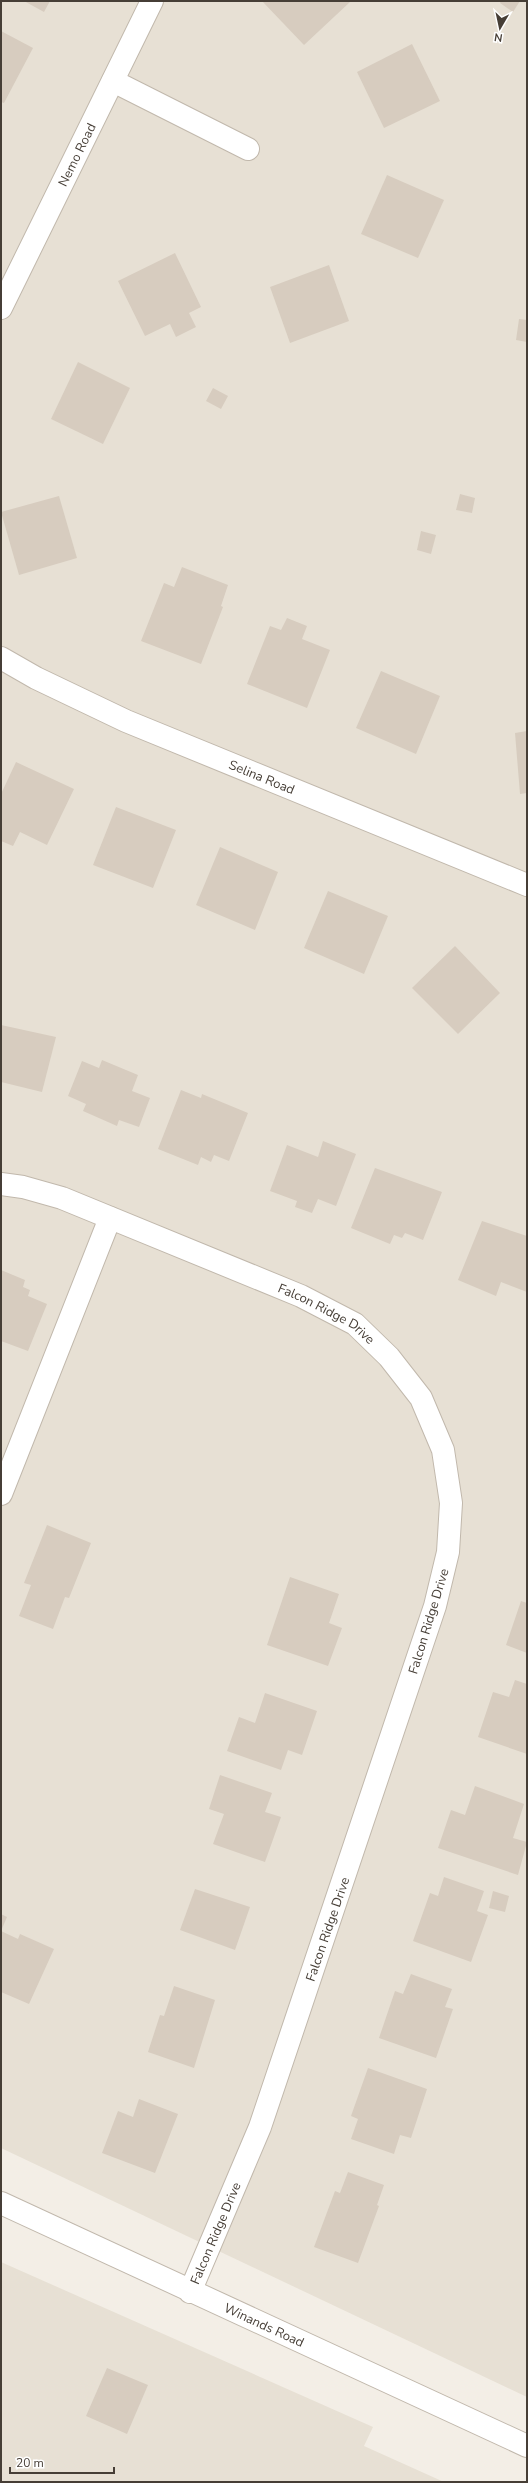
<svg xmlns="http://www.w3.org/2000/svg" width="528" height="2483" viewBox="0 0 528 2483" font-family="'Nunito Sans',sans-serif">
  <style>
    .residential { fill: #e7e0d4 }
    .building { fill: #d7ccbf }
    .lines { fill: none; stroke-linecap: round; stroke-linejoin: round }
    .minor-casing { stroke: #c1b8ac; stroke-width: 24 }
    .minor { stroke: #fff; stroke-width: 22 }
    .labels { text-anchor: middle; stroke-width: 4; stroke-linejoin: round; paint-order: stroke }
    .street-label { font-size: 13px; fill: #463e36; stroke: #fff }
  </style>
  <rect width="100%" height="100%" fill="#f3eee6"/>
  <g class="residential">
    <path d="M1,1H527V2397L1,2148Z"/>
    <path d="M1,2262L373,2427L364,2446L444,2482H1Z"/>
  </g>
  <g class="building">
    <path d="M24,1H50L44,12Z"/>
    <path d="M262,1H349L350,2L304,45Z"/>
    <path d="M501,1H520L513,12L500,3Z"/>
    <path d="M1,31L33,48L4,103L1,102Z"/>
    <path d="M412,44L440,101L384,128L357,72Z"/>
    <path d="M387,175L444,200L418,258L361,234Z"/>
    <path d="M175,253L201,307L189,313L196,327L176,337L170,324L145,336L118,281Z"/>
    <path d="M329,265L349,321L290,343L270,287Z"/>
    <path d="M519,319L527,320V342L516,340Z"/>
    <path d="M78,362L130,388L103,444L51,419Z"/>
    <path d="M213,388L228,396L221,409L206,401Z"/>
    <path d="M460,494L475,498L472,513L456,510Z"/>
    <path d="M59,496L77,558L19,575L1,512Z"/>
    <path d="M421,531L436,535L431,554L417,550Z"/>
    <path d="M182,567L228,585L221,606L223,607L201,664L141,641L164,583L174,587Z"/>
    <path d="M287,618L307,626L302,639L330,650L307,708L247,684L270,626L281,630Z"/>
    <path d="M381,671L440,696L416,754L356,728Z"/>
    <path d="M527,731V793L520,794L515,733Z"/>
    <path d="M16,762L74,789L47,845L20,832L13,846L1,841V794Z"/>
    <path d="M116,807L176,830L153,888L93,865Z"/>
    <path d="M220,847L278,872L255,930L196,905Z"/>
    <path d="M328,891L388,916L364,974L304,948Z"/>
    <path d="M455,946L500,993L458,1034L412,988Z"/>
    <path d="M1,1025L56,1037L42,1092L1,1082Z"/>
    <path d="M102,1060L138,1075L132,1091L150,1098L139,1127L119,1120L117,1126L83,1111L86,1104L68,1096L82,1061L99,1068Z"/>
    <path d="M181,1090L201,1098L202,1094L248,1113L229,1161L214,1155L211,1162L201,1157L198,1165L158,1149Z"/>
    <path d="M323,1141L356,1154L336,1206L318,1199L312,1213L295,1207L297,1201L270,1191L287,1145L318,1157Z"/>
    <path d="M375,1168L442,1192L423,1240L405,1233L402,1238L394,1235L390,1244L351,1228Z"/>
    <path d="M482,1221L527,1236V1292L501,1282L496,1296L458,1280Z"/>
    <path d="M1,1270L25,1280L23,1287L30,1290L28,1296L47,1304L28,1351L1,1341Z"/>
    <path d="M47,1525L91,1543L69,1598L65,1597L53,1629L19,1616L31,1585L24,1583Z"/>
    <path d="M290,1577L339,1594L329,1623L342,1628L328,1666L267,1645Z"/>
    <path d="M521,1601L527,1603V1653L506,1645Z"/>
    <path d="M515,1680L527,1684V1754L478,1737L493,1692L509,1697Z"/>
    <path d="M265,1693L317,1711L302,1755L288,1750L281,1770L227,1751L239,1717L255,1723Z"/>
    <path d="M220,1775L272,1793L265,1812L281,1817L265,1862L213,1844L224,1814L209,1809Z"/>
    <path d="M475,1786L524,1804L513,1838L527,1842L518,1875L438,1848L451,1810L465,1815Z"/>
    <path d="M444,1877L484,1891L477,1911L488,1915L471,1962L413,1941L430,1893L438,1896Z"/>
    <path d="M195,1889L250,1907L235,1950L180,1930Z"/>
    <path d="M493,1891L509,1896L505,1912L489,1908Z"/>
    <path d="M1,1914L7,1917L1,1931Z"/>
    <path d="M1,1931L18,1939L20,1934L54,1949L29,2004L1,1992Z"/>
    <path d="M411,1974L452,1989L445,2007L453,2009L436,2058L379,2038L395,1991L403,1994Z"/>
    <path d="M174,1986L215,2000L194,2068L148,2052L160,2015L164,2016Z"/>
    <path d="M368,2068L427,2089L411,2138L400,2135L394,2154L351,2139L358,2119L351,2116Z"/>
    <path d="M139,2099L178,2114L155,2173L102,2153L118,2111L133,2117Z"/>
    <path d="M348,2172L384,2185L377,2205L379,2206L358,2263L314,2247L335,2191L340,2193Z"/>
    <path d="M107,2368L148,2385L127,2434L86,2416Z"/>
  </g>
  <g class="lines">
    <defs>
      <g id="minor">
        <path d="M113,81L248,149"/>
        <path id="s1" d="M1,308L152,1"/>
        <path id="s2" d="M1,658L36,678L126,721L527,885"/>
        <path id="s3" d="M1,1184L23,1187L62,1198L301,1296L355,1324L389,1357L421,1398L443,1450L451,1503L448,1552L435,1606L260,2127L190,2292"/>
        <path d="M1,1494L110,1218"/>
        <path id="s4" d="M1,2203L527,2446"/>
      </g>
    </defs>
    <use href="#minor" class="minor-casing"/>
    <use href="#minor" class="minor"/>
  </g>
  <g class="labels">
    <g class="street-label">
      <text dy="5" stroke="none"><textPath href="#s1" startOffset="171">Nemo Road</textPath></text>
      <text dy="5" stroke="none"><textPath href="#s2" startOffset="287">Selina Road</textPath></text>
      <text dy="5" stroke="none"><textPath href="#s3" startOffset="352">Falcon Ridge Drive</textPath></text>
      <text transform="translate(428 1621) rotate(-73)" y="5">Falcon Ridge Drive</text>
      <text transform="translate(327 1929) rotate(-71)" y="5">Falcon Ridge Drive</text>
      <text transform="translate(215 2233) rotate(-67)" y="5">Falcon Ridge Drive</text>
      <text dy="5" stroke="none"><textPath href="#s4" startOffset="290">Winands Road</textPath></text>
    </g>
  </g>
  <rect width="528" height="2483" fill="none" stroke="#463e36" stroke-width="4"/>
  <g transform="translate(500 28) rotate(189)" stroke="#ffffff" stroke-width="3" paint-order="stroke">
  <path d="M0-3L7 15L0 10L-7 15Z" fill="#463e36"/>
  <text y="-6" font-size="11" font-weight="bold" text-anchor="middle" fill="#463e36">N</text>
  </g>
  <path d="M10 2467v6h104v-6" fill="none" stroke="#463e36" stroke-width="2"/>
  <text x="16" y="2467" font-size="12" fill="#463e36" stroke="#ffffff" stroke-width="3" paint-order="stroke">20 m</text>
</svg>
